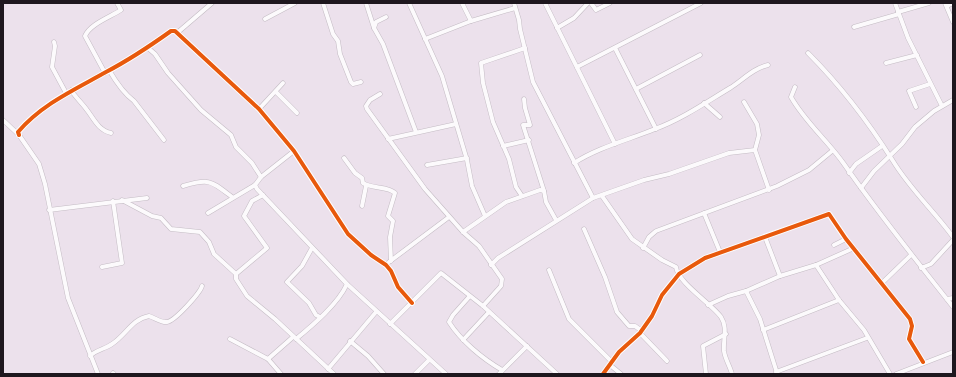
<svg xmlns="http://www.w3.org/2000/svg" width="956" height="377" viewBox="0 0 956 377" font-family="Raleway,sans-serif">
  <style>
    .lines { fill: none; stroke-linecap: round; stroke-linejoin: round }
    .minor-casing { stroke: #c4bcc4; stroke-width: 5 }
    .minor { stroke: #fcfafc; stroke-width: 4 }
    .cycleway-casing { stroke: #fff; stroke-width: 6 }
    .cycleway { stroke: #e8590c; stroke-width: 4 }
  </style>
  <rect width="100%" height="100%" fill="#ece1ec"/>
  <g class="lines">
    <defs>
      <g id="minor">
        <path d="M323,3L333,34L338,41L340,54L351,82L353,84L361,82"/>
        <path d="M366,3L374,28L383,44L416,132"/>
        <path d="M409,3L442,76L467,160L472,186L485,216"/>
        <path d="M462,3L471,21"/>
        <path d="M514,3L519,20L520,29L533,82L593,198"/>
        <path d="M545,3L615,144"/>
        <path d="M591,3L596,10L610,3"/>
        <path d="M895,3L908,38L942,106"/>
        <path d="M945,3L953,22"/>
        <path d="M947,6L953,3"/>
        <path d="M898,12L929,3"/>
        <path d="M265,19L295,3"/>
        <path d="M854,27L899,14"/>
        <path d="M374,28L376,22L386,17"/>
        <path d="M557,28L574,18L588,3"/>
        <path d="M177,33L212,3"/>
        <path d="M425,39L471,21L515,8"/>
        <path d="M54,42L55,46L52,67L66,93"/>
        <path d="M148,48L155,54L168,73L201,110L231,135L236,147L252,163L261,177"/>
        <path d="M615,48L656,129"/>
        <path d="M808,53C840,85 869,123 893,161C910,189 934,211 953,237"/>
        <path d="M886,63L917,55"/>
        <path d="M577,67L701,3"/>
        <path d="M109,70C116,82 123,93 134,101L164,140"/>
        <path d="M105,73L85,36C90,24 110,17 121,10L117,3"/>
        <path d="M795,87L791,97C805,122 828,141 844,164C878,213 916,260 953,307"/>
        <path d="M636,89L700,55"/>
        <path d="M71,90C76,98 82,103 87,110C94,119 98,130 111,133"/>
        <path d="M276,92L297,113"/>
        <path d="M380,94L370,100L366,106L367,109L425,189L463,232L479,246L502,279L501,286L483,306"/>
        <path d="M524,99L525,108L530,125H523L544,191"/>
        <path d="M744,102L757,124L759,135L755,150L769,190"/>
        <path d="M704,103L720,117"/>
        <path d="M916,107L909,91L930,84"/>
        <path d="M259,109L283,83"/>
        <path d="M3,120L19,135L39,164L45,184L68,298L98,374"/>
        <path d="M19,135L18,132C42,104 74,90 106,72C129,60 150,46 171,31H175L259,109L294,151L348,234L371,255L386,265L391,271L398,287L412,303"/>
        <path d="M388,139L456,124"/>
        <path d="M503,146L529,140"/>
        <path d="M294,151L261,177L255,185L257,189L347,284L446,374"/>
        <path d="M344,158L355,173L362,178L363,183C372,189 388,186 395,193L388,216L393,221L390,237L391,261"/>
        <path d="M574,163C599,147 628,140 655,129C682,119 705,103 730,88C743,80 752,69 768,65"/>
        <path d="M427,165L467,158"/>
        <path d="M849,173L856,164L882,146"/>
        <path d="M183,186C210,178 211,181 232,197"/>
        <path d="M861,188L874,171L902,144L915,127L934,111L953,100"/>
        <path d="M522,196L516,187L509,159L493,122L483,83L481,63L525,48"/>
        <path d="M602,196L632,239L662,260L676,267C678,283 712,304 721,317C728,328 723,339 724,351C725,359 730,366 732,374"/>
        <path d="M122,200L152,216L161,218L171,229L200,232L209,242L214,254L236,274V279L247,296L275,319L334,374"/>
        <path d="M362,206L366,186"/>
        <path d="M49,210L147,198"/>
        <path d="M208,213L255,185"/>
        <path d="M704,213L720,252"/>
        <path d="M584,229L605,277L617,312L629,326H635L642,331"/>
        <path d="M463,232L506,202L540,190L544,191L546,202L556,220"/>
        <path d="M765,237L780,276"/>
        <path d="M834,245L846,239"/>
        <path d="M312,248L302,266L287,282L309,303L316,315L320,317"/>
        <path d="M643,248L649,237L656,231L777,186L809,170L832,151"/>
        <path d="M389,262L449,217"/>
        <path d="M491,265L498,258L593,198L644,180L669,174L729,153L755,150"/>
        <path d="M816,265L839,300L864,330L890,374"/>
        <path d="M102,267L122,263L113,201"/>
        <path d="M921,268L931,264L953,240"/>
        <path d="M549,270L569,319L612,362"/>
        <path d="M236,274L267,248L244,216L252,201L263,195"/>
        <path d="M882,283L911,255"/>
        <path d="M746,291L760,319L777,373"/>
        <path d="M469,297L453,315L449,322C461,341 483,359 502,370"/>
        <path d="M947,299L953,298"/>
        <path d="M708,305L728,296L746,291L780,276L816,265L854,248"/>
        <path d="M390,324L441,273L483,306L557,374"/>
        <path d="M763,330L839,300"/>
        <path d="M640,333L667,361"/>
        <path d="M230,339L268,359L281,374"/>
        <path d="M296,339C313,325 338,304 347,284"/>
        <path d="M463,340L489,312"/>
        <path d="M350,341L368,356L384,374"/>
        <path d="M90,356C96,350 105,349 112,344C126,335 132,319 149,316C155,318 162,323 167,322C175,321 200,293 202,286"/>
        <path d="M268,359L293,337"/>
        <path d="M610,365L621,374"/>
        <path d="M328,369L376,312"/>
        <path d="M776,372L867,338"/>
        <path d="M113,373L114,374"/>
        <path d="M415,374L429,360"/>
        <path d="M499,374L527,346"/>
        <path d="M603,374L619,352L640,333L652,316L662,295L679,274L705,258L829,214L846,239L910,319L912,326L909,339L923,362"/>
        <path d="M706,374L703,346L726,334"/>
        <path d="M896,374L953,352"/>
      </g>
    </defs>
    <use href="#minor" class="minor-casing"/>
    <use href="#minor" class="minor"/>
    <defs>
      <g id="cycleway">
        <path d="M19,135L18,132C42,104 74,90 106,72C129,60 150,46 171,31H175L259,109L294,151L348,234L371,255L386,265L391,271L398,287L412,303"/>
        <path d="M603,374L619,352L640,333L652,316L662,295L679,274L705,258L829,214L846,239L910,319L912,326L909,339L923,362"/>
      </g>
    </defs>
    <use href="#cycleway" class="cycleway-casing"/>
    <use href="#cycleway" class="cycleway"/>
  </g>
  <rect width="956" height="377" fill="none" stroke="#1e171e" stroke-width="8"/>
</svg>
